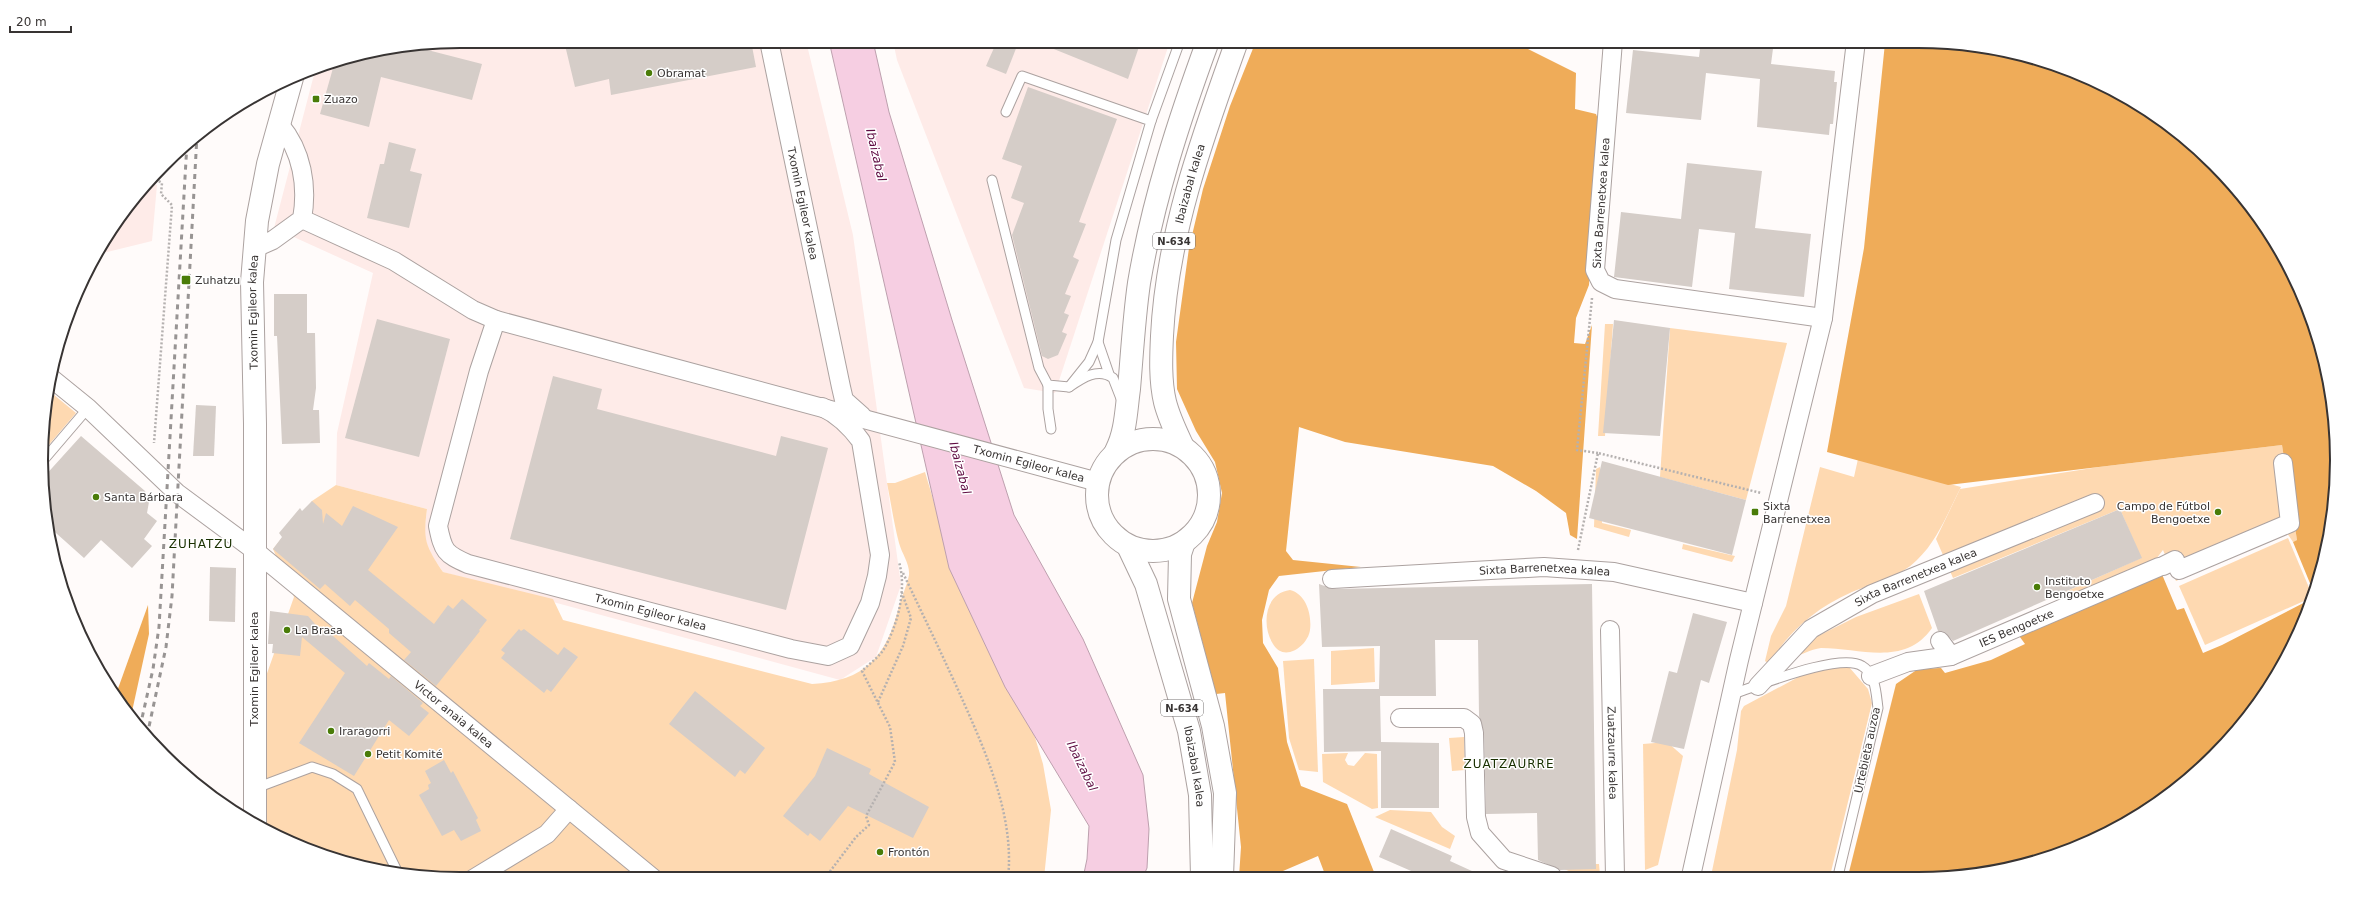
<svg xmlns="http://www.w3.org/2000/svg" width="2378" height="920" viewBox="0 0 2378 920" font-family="'DejaVu Sans',sans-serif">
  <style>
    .built { fill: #feebe8 }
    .green { fill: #fed9b1 }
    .forest { fill: #efac59 }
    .water { fill: #f6cee2; stroke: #bda0ae }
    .building { fill: #d5cdc8 }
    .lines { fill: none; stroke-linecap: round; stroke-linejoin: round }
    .lane-casing { stroke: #aca2a0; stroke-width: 11 }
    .street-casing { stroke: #aca2a0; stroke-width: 20 }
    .secondary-casing { stroke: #aca2a0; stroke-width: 24 }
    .highway-casing { stroke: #aca2a0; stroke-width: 24 }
    .path { stroke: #b5b1b0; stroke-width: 2.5; stroke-dasharray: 2 2; stroke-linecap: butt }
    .lane { stroke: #fff; stroke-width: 9 }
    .street { stroke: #fff; stroke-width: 18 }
    .secondary { stroke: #fff; stroke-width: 22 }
    .highway { stroke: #fff; stroke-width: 22 }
    .rail { stroke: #989493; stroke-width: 3; stroke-dasharray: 5 5; stroke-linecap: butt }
    .poi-dot { fill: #4a7c08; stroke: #fff; stroke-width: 1.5 }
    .labels { text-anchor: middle; stroke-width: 3; stroke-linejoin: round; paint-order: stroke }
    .shield { fill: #fff; stroke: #747170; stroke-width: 1 }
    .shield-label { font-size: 10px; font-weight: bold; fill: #383433 }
    .poi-label { font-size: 11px; fill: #383433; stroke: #fff; text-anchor: start }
    .street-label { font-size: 11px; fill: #383433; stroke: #fff }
    .water-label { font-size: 12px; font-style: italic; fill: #5f0c42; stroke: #fff }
    .neighbourhood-label { font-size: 12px; letter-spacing: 1px; fill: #193000; stroke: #fff }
    .rim { fill: none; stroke: #383433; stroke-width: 2 }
  </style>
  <rect width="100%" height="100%" fill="#fffbfa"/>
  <g class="built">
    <path d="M460,41H806L853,235L901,585L876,657L840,680L443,572L429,551L424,534L427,509L336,485L337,433L373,273L274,228L316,67L378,49Z"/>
    <path d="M893,41H1170L1055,393L1024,388L897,60Z"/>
    <path d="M146,183L157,185L152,241L95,255Z"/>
  </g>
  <g class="green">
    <path d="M1605,324H1613L1605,436H1598Z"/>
    <path d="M1670,328L1787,343L1746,500L1660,477Z"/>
    <path d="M48,390L76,413L41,454L45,405Z"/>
    <path d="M2282,445L2297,540L2293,542L2287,533L2176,581L2163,550L2153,563L2063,600L2065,592L2141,558L2120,509L1953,578L1936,539L1960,489L2099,467Z"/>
    <path d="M1858,459L1961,487C1948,512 1938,540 1917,560C1900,577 1874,583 1852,592C1817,607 1788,632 1769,664L1765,661L1771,636L1786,606L1820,467L1854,477Z"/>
    <path d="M1600,467L1602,523L1631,530L1629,537L1594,527L1596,469Z"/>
    <path d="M925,472L960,590L990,654L1034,734L1043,764L1051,810L1044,878L460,879L351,865L275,836L266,830L265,679L294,597L273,549L312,501L336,485L427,509C423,540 425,545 443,572L553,599L563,620L812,684C865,681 886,657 899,607C901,597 907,586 909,575C910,564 902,554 899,543C894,524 891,503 887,483H895Z"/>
    <path d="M2288,538L2313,597L2205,645L2179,586Z"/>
    <path d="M1683,544L1735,556L1732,562L1682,549Z"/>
    <path d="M1290,590C1306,594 1312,614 1310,630C1308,646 1284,663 1273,644C1261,625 1265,593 1290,590Z"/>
    <path d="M1919,594L1932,628C1905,667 1860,648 1821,648C1811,649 1798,656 1789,660L1814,638L1856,617Z"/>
    <path d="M1374,648L1375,682L1331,685V651Z"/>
    <path d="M1314,659L1318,772L1299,770L1289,738L1283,661Z"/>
    <path d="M1831,666L1849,667L1868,689L1872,703L1830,876H1711L1737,750L1741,711L1744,706L1806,673Z"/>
    <path d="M1464,737L1465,770L1452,771L1449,738Z"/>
    <path d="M1667,742L1683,756L1658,865L1645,870L1643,744Z"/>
    <path d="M1348,753L1345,760L1348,765L1354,766L1365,753L1377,754L1378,808L1372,809L1323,782L1322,754Z"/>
    <path d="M1390,810L1431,812L1442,827L1455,836L1450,849L1375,817Z"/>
    <path d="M1553,864H1599L1600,876H1580Z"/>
  </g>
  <g class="forest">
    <path d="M1256,41H1512L1576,73L1575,109L1596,114L1600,124L1589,285L1576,318L1574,343L1585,344L1592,325L1577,539L1570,535L1566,513L1536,491L1493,466L1345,442L1299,427L1286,551L1293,560L1361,567L1279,576L1269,590L1262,620L1263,643L1278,668L1287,742L1301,786L1347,804L1376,877H1326L1318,856L1276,874V877H1239L1241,847L1225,693L1216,694L1192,603L1207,546L1217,522L1222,493L1215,462L1196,431L1177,389L1176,342L1189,248L1203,189L1230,106Z"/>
    <path d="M1888,41H1918L2027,55L2104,84L2173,128L2233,184L2281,251L2315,326L2333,406L2336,488L2323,569L2314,593L2293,542L2297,540L2282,445L1948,485L1827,452L1864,248L1885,43Z"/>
    <path d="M2161,572L2177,610L2184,608L2203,653L2222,645L2313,598L2305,621L2267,693L2194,775L2128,823L2079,847L1973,875L1848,876L1896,684L1918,669L1941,668L1945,673L1991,660L2025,644L2017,633Z"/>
    <path d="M148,605L149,634L131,716L115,697Z"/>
  </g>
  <path class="water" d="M829,41H873L889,112L952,320L1014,515L1083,639L1143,775L1149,829L1147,868L1143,877L1083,878L1087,859L1089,826L1005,687L949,568Z"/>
  <g class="building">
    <path d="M564,41H751L756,67L611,95L609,79L575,87Z"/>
    <path d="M997,41H1019L1006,74L986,66Z"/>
    <path d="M1034,41H1141L1128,79Z"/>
    <path d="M1701,41H1774L1771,64L1835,71L1834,82H1837L1833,124H1830L1829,135L1757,127L1760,79L1706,73L1701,120L1626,113L1633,50L1699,57Z"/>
    <path d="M412,46L482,64L472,100L381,77L369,127L320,114L335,61L378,49Z"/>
    <path d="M1028,87L1117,119L1079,222L1086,224L1073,257L1079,260L1065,294L1071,296L1064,313L1069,315L1062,332L1067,334L1058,355L1048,359L1042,356L1012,235L1024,203L1011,198L1022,166L1002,159Z"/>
    <path d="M389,142L416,149L410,171L422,174L409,228L367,218L380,164H384Z"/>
    <path d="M1687,163L1762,171L1755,228L1811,234L1804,297L1729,289L1735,233L1699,229L1692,287L1614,277L1621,212L1681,219Z"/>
    <path d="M274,294H307V333H315L316,388L313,410H319L320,443L282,444L277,336H274Z"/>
    <path d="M377,319L450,339L419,457L345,438Z"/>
    <path d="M1614,320L1670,328L1660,436L1603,433Z"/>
    <path d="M553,376L602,389L597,409L776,456L781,436L828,448L786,610L510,539Z"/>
    <path d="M196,405L216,406L214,456H193Z"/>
    <path d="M81,436L145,491L149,502L147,513L157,521L144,539L152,546L132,568L101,540L84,558L47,525L43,478Z"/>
    <path d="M1602,461L1746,500L1732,555L1589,518Z"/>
    <path d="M312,501L322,510L323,524L326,513L342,526L353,506L398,527L368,570L434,624L448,605L453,609L462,599L487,620L479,630L480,631L436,686L404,660L411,652L389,633V629L355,600L350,606L325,584L320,589L273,549L282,537L279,533L300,508L302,511Z"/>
    <path d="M2120,509L2142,558L1953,641L1945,632L1938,631L1924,591Z"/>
    <path d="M210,567L236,568L235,622L209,621Z"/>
    <path d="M1319,584L1333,589L1592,584L1596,869L1560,870L1538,860L1537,813L1486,814L1484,733L1479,716L1478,640H1435L1436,696H1380L1381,742L1439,743V808H1381V751L1324,752L1323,689H1379L1380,646L1322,647Z"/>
    <path d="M270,611L308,616L322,632L325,629L367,666L369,663L389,679L391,676L423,703L420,706L429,713L409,736L389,720L354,776L299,743L345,673L302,637L300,656L272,653L273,644H268Z"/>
    <path d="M1693,613L1727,622L1709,683L1701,680L1684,749L1651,742L1669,671L1677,673Z"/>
    <path d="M519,629L521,631L524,629L558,655L564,647L578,657L551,692L547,689L544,693L501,658L505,653L501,650Z"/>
    <path d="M695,691L765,748L745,774L740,770L735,777L669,724Z"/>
    <path d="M827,748L871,769L869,774L929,807L913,838L848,806L820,841L810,833L808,836L783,816L815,776Z"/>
    <path d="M444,760L451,773L453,771L478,818L476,820L481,831L461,841L454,830L442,836L419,795L429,789L428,785L431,783L425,771Z"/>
    <path d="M1391,829L1452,856L1450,861L1485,877H1425L1379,857Z"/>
  </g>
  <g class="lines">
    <defs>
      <g id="lane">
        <path d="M1006,112L1022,76L1151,121L1116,240L1098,342L1089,362L1069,387"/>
        <path d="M1151,121L1180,41"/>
        <path d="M992,180L1039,368L1048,385L1069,387C1082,378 1098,367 1113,378L1122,401"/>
        <path d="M1098,342L1109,374"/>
        <path d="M1048,385V409L1051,429"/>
        <path d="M41,463L88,408"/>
        <path d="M1732,694C1758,686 1840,652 1862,666C1876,674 1876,694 1878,708L1838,876"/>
        <path d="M256,788L312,767L333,774L357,789L397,871"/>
      </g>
      <g id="street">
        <path id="s1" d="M769,41L841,387L844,400L862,416"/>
        <path d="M1613,41L1595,270L1601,282L1615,289L1823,318"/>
        <path id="s2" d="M302,219L394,261L473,310L496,320L1098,482"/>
        <path d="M255,248L273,240L302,219C308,186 302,151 280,125"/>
        <path id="s3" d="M496,320L479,371L438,526C443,551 445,554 468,564L791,649L828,656L850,646L870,603L877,576L880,555L861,441C850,426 839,415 822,407"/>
        <path id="s4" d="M51,378L88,408L177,493L254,550L654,879"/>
        <path d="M2163,566L2175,560L2179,570L2290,523L2283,463"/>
        <path id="s5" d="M1332,579L1544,567L1614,572L1753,603"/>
        <path id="s6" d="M1610,630L1615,876"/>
        <path d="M1940,641L1951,656"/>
        <path id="s7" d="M1871,676L1908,662L1951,656L2159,567"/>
        <path id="s8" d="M1758,686L1811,629L1872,594L2095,503"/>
        <path d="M1400,718H1464L1472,724L1474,733L1476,817L1480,833L1504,860L1552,876"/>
        <path d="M1691,876L1739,660L1823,318L1856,41"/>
        <path d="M473,879L547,834L569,809"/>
      </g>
      <g id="secondary">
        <path id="s9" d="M255,823V424L252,282L257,221L268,164L292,78"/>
      </g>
      <g id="highway">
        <circle cx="1153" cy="495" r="56"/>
        <path id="s10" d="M1183,447C1176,432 1169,418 1165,402C1160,381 1161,357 1162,336C1167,233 1203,136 1237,41"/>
        <path d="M1116,451C1126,432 1126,410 1129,389C1132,354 1134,318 1139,283C1153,200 1179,120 1208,41"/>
        <path d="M1184,542L1180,554L1179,599L1213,726L1225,793L1222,877"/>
        <path id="s11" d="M1128,546L1146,584L1189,731L1200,795L1202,877"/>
      </g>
    </defs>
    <use href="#lane" class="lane-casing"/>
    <use href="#street" class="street-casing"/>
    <use href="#secondary" class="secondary-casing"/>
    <use href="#highway" class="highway-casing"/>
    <g class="path">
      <path d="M152,177L162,183L161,194L172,205L154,443"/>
      <path d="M1592,298L1577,450L1598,453"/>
      <path d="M1578,550L1598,453L1761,493"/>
      <path d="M903,573C922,613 941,652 959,692C984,748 1015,815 1008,878"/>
      <path d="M878,702L903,646L911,618L902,593"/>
      <path d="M825,878L856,837L869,825L866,816L895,762L890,727L862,671C869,664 879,657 884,649C898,624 907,589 899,562"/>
    </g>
    <use href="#lane" class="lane"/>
    <use href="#street" class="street"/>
    <use href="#secondary" class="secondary"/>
    <use href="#highway" class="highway"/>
    <g class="rail">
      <path d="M140,727L153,669L159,627L187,143"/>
      <path d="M147,736L166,647L172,596L197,135"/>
    </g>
  </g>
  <g class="poi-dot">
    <circle cx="649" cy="73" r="4"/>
    <rect x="312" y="95" width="8" height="8" rx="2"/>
    <rect x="181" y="275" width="10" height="10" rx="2"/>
    <circle cx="96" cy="497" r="4"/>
    <rect x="1751" y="508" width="8" height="8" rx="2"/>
    <circle cx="2218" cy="512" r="4"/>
    <circle cx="2037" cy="587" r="4"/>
    <circle cx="287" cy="630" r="4"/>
    <circle cx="331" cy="731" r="4"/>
    <circle cx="368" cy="754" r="4"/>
    <circle cx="880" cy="852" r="4"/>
  </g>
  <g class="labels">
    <g class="shield">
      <rect x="1153" y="233" width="42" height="16" rx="3"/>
      <rect x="1161" y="700" width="42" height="16" rx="3"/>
    </g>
    <g class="shield-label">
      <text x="1174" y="245">N-634</text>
      <text x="1182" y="712">N-634</text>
    </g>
    <g class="poi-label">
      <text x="657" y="77">Obramat</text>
      <text x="324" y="103">Zuazo</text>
      <text x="195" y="284">Zuhatzu</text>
      <text x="104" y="501">Santa Bárbara</text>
      <text x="1763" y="510">Sixta<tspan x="1763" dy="13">Barrenetxea</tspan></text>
      <text x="2210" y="510" text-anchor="end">Campo de Fútbol<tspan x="2210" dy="13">Bengoetxe</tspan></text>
      <text x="2045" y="585">Instituto<tspan x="2045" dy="13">Bengoetxe</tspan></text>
      <text x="295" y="634">La Brasa</text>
      <text x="339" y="735">Iraragorri</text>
      <text x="376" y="758">Petit Komité</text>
      <text x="888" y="856">Frontón</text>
    </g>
    <g class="street-label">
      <text dy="4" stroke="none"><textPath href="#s10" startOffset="270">Ibaizabal kalea</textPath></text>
      <text transform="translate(1601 203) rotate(-86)" y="4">Sixta Barrenetxea kalea</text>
      <text dy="4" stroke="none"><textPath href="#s1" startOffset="166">Txomin Egileor kalea</textPath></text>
      <text dy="4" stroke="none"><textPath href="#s9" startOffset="511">Txomin Egileor kalea</textPath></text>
      <text dy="4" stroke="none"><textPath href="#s2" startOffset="771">Txomin Egileor kalea</textPath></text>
      <text dy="4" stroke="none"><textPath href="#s5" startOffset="213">Sixta Barrenetxea kalea</textPath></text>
      <text dy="4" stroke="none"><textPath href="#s8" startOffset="195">Sixta Barrenetxea kalea</textPath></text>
      <text dy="4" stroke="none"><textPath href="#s3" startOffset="455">Txomin Egileor kalea</textPath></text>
      <text dy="4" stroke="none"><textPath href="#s7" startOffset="154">IES Bengoetxe</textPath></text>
      <text transform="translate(254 669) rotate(-90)" y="4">Txomin Egileor kalea</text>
      <text dy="4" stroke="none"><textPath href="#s4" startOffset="525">Victor anaia kalea</textPath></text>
      <text transform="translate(1867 750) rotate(-78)" y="4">Urtebieta auzoa</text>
      <text dy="4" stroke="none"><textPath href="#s6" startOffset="123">Zuatzaurre kalea</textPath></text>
      <text dy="4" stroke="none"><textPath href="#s11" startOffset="231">Ibaizabal kalea</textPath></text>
    </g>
    <g class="water-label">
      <text transform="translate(876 155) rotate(77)" y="4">Ibaizabal</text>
      <text transform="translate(960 468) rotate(75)" y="4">Ibaizabal</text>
      <text transform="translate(1082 766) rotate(64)" y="4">Ibaizabal</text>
    </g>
    <g class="neighbourhood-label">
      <text x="201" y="548">ZUHATZU</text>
      <text x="1509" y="768">ZUATZAURRE</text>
    </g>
  </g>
  <path d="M0 0H2378V920H0ZM460 48H1918A412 412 0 0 1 2330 460V460A412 412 0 0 1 1918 872H460A412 412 0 0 1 48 460V460A412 412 0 0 1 460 48Z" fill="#fff" fill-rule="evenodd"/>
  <path class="rim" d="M460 48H1918A412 412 0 0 1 2330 460V460A412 412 0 0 1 1918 872H460A412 412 0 0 1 48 460V460A412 412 0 0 1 460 48Z"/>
  <path d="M10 26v6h61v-6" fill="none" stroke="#383433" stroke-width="2"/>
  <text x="16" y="26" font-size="12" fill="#383433" stroke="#ffffff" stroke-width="3" paint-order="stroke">20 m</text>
</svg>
